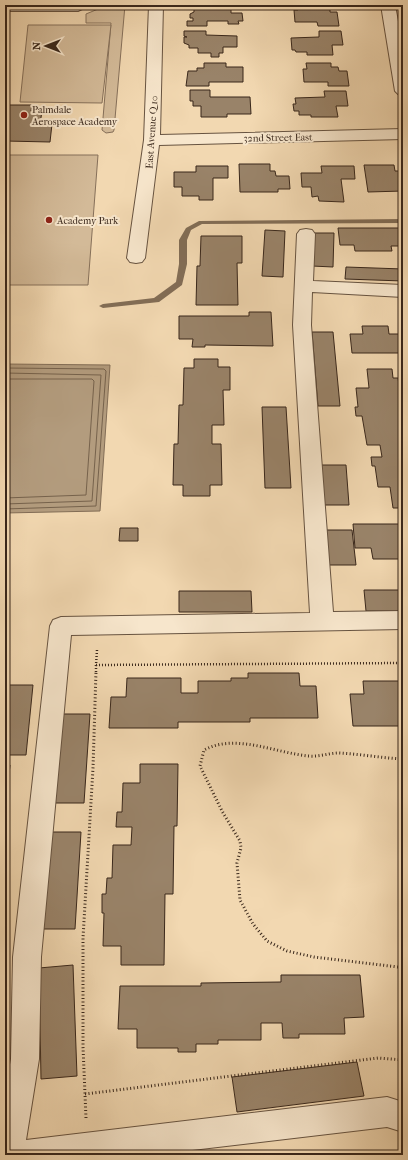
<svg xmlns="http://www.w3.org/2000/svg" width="408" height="1160" viewBox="0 0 408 1160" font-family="'IM FELL French Canon',serif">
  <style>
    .green { fill: #d3ba98; stroke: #86705a }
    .water { fill: #b39c7e; stroke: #826d56 }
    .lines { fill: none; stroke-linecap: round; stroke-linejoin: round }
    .shore { stroke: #76624c; stroke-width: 1 }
    .stream { fill: #826d56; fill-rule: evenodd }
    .building { fill: #998369; stroke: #39271b }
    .lane-casing { stroke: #675340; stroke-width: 2 }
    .street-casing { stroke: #675340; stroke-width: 2 }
    .path-far1 { stroke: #39271b; stroke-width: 2.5; stroke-dasharray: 1 2; stroke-linecap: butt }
    .path { stroke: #39271b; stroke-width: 3; stroke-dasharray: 1 2.5; stroke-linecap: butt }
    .lane { fill: #f7e6cc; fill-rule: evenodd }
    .street { fill: #f7e6cc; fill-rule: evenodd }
    .poi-dot { fill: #8f2418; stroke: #f7e6cc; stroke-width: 1.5 }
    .labels { text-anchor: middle; stroke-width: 4; stroke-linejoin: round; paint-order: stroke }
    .far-poi-label { font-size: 10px; fill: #39271b; stroke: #f7e6cc; text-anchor: start }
    .far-street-label { font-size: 10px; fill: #39271b; stroke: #f7e6cc }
  </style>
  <rect width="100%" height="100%" fill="#f2d8b1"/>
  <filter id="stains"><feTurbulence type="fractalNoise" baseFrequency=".005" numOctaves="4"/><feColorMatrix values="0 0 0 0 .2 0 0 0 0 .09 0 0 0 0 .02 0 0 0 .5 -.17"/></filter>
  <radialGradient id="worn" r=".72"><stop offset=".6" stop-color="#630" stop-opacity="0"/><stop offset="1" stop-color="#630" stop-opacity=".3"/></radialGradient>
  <g class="green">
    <path d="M103,5H125L114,130L113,132L106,133L102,130L111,23H86V14L103,7Z"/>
    <path d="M28,25H111L102,103L20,102Z"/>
    <path d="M5,155H98L88,285H5Z"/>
  </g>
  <path class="water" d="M5,364L110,365L100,511L5,513Z"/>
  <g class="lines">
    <g class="shore">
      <path d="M5,368L104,369L106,371L96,506L5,509"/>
      <path d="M5,373L101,375L92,501L5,504"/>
      <path d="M5,379H92L94,381L86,495L5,498"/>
    </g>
    <path class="stream" d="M403,219V223L202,224L191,230L187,240V264L182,285L159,302L103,308L99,306L103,304L154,298L176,282L179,264V240L186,228L199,221Z"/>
  </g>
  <g class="building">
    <path d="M194,5H231V13H242L243,21H238L239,24H228V21H207V26H187V21H193V18H190V14L194,12Z"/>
    <path d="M297,5H321L322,9H330V12H337L339,26H318L317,22H295L294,10H298Z"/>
    <path d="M184,31H206V35L237,36V47H223V53H219V57H211V53H198V48H189V45L184,43V37H187L184,36Z"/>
    <path d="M319,31H341L343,45H332L333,55H307V52H296L295,50H292L291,38L319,37Z"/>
    <path d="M204,63H226V67H243V82H209V86H186L188,71H197V68H204Z"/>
    <path d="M306,63H331V67H338L339,71H347L349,86H328V82H304L303,69H307Z"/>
    <path d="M190,90H210V97H250L251,114H227V117H201V106H193V101H190Z"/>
    <path d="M324,91H346L348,106H336L338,117H311V115H299V111H294L293,104H296L295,98L325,97Z"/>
    <path d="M5,105H32L31,111H42L40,124H52L50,142L5,141Z"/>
    <path d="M239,164H270V171H275L276,176H289L290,189H278V192H240Z"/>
    <path d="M364,165H394L395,171H401L403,175V191L368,192Z"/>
    <path d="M196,166H228V178H213V200H199V196H182V187H174V172H196Z"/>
    <path d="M321,166H354L355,179H341L344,202L319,201L318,196L312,197L311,187H302L301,173H322Z"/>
    <path d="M338,228H403V246H391L392,251H355L354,245H340Z"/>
    <path d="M265,230L285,231L283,277L262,276Z"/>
    <path d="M313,233H334L333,267L312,266Z"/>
    <path d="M201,236H242V263H237L238,305H196L197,266H200Z"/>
    <path d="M346,267L403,269V281L345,279Z"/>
    <path d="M249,312H271L273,346L205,345V347H192L193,339H179V316H249Z"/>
    <path d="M362,326H388L389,334H403V328V353H352L350,334H363Z"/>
    <path d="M312,332H333L340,406H318Z"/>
    <path d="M194,359H218V367H230V390H223L224,425H212V444H221L222,485H210V496H183V485H173L174,444H178L179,405H183L184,368H194Z"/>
    <path d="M367,369H392L393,378H398L403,411V508H393L390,487H378L375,466H372L371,457H382L380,445H367L362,416H356L355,407H358L356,388H369Z"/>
    <path d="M262,407H286L291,488H265Z"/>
    <path d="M321,465H346L349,505H324Z"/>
    <path d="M353,524H403V559H373L371,548H355Z"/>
    <path d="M120,528H138V541H119Z"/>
    <path d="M325,530H352L356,565H328Z"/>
    <path d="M364,590H403V611H366Z"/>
    <path d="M179,591H251L252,612H179Z"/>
    <path d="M248,673H299L300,686H316L318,718H250V722H178V728H109L111,697H126L127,678H181V693H198V681H231V678H248Z"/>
    <path d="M363,681H403V726H353L350,694H364Z"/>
    <path d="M5,685H33L26,755H5Z"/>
    <path d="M61,714H90L84,803H54Z"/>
    <path d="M140,764H178L177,826H174L173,894H165L164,965H121V946H103L104,913H102V894H106L107,878H112L113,845H131L132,827H116L117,812H122L123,783H140Z"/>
    <path d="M5,765H10L7,792H5Z"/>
    <path d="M50,832H81L75,929H42Z"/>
    <path d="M73,965L77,1076L41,1079L39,968Z"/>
    <path d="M281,975H360L364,1017L344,1018L345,1034H299V1038H283L282,1023H261V1040H218V1044H196V1052H178V1048H137V1029H118L120,986H201V983L281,982Z"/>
    <path d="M357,1062L364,1096L237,1112L232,1077Z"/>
  </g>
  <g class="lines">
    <defs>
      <path id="lane" d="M5,5H90L78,11H5Z"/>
      <g id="street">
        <path d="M149,5H163L160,135L403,129V139L159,145L145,258L142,262L136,263L130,262L127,258L144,140Z"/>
        <path d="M381,5H395L403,49V96L398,94L395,91Z"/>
        <path d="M306,229L312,230L315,234L313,281L403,285V297L312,292L311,325L333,612L403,611V629L71,635L41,957L39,1059L26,1140L387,1097L403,1102V1132L387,1127L150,1155H5V1092L11,1059L13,957L50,626L53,620L61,617L310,613L293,325L297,234L300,230Z"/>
      </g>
    </defs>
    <use href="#lane" class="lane-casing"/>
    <use href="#street" class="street-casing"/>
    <g class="path-far1">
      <path d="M97,650L96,665L403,663"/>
      <path d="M96,672V665"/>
    </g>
    <g class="path">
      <path d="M403,759C382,758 360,754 339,753C329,753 319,757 309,756C275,753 236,733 204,750L200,766L222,811L240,841L241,848L237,863L240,900L253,924L267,941L287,951L314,957L398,967L403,970"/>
      <path d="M85,1094L378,1058L403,1060"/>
      <path d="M86,1118L83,1047V938L93,768L96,671"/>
    </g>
    <use href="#lane" class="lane"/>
    <use href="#street" class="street"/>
  </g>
  <g class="poi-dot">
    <circle cx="24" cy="115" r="4"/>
    <circle cx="49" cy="220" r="4"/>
  </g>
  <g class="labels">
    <g class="far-poi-label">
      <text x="32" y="113">Palmdale<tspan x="32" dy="12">Aerospace Academy</tspan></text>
      <text x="57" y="224">Academy Park</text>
    </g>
    <g class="far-street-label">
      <text transform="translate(151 132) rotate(-86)" y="4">East Avenue Q 10</text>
      <text transform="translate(278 137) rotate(-1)" y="4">32nd Street East</text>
    </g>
  </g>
  <rect width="408" height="1160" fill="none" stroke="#f2d8b1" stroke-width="20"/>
  <rect x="6" y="6" width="396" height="1148" fill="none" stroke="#39271b" stroke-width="2"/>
  <rect x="10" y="10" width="388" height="1140" fill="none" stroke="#39271b"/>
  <g transform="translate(46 46) rotate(270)" stroke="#f7e6cc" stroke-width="3" paint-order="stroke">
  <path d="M0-3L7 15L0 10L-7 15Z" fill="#39271b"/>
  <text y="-6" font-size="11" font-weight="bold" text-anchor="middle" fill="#39271b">N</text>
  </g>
  <rect width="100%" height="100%" filter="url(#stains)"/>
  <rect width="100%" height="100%" fill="url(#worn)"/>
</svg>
